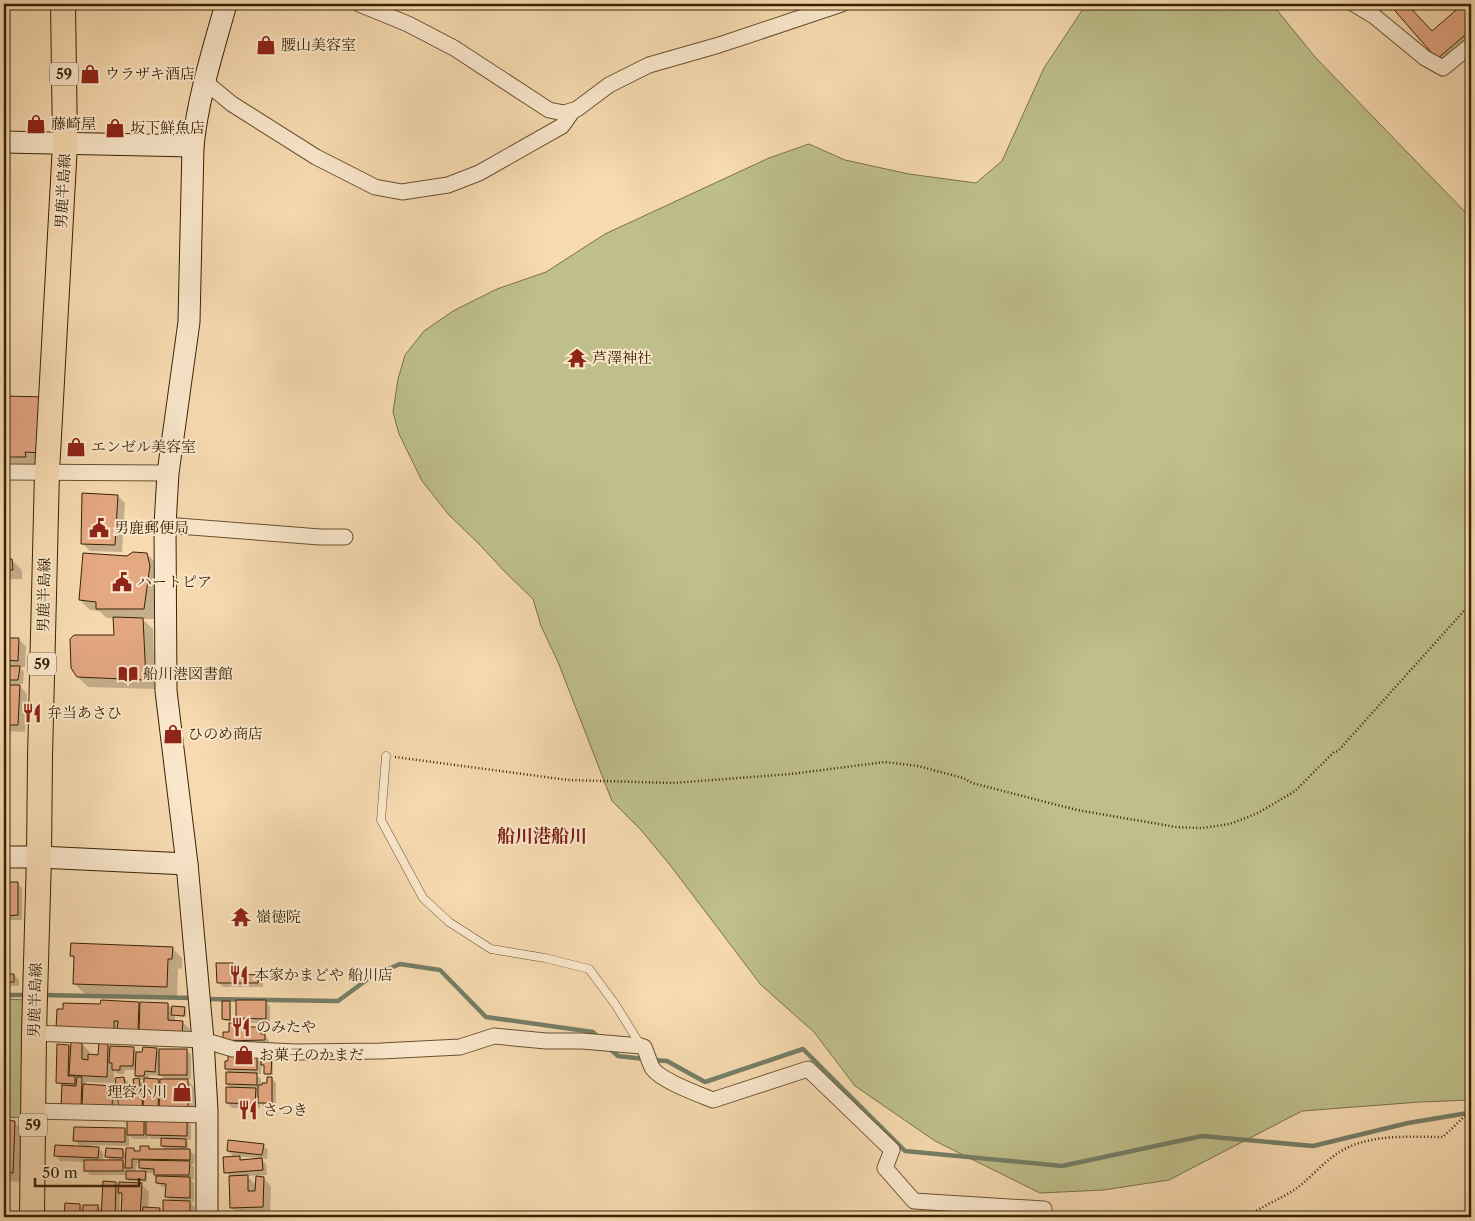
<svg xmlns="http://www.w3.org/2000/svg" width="1475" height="1221" viewBox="0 0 1475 1221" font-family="'Libre Caslon Text','Noto Serif JP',serif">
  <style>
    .green { fill: #bebf8a; stroke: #7b7147 }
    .shadow { fill: #0003; fill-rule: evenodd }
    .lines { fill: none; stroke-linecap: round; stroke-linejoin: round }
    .stream { stroke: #757e67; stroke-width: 4.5 }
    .building { fill: #e4a883; stroke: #382304 }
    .lane-casing { stroke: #68512f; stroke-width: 9 }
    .street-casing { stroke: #68512f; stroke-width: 17 }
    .secondary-casing { stroke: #382304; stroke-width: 23 }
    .primary-casing { stroke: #382304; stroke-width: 26 }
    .path { stroke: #382304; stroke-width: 2.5; stroke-dasharray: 1 2.5; stroke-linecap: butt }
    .lane { stroke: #fae7cc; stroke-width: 8 }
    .street { stroke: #fae7cc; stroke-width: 15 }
    .secondary { stroke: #fae7cc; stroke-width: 21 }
    .primary { stroke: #f7dab0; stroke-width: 24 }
    .labels { text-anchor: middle; stroke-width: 4; stroke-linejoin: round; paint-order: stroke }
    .shield { fill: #fae7cc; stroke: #725e40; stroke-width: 1 }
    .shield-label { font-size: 14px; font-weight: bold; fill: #382304 }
    .poi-label { font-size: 15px; fill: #382304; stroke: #fae7cc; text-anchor: start }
    .street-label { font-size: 15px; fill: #382304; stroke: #fae7cc }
    .quarter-label { font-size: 18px; font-weight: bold; fill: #7a1f14; stroke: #fae7cc }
  </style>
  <rect width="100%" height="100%" fill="#f7dab0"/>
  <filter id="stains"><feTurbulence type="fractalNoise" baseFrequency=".004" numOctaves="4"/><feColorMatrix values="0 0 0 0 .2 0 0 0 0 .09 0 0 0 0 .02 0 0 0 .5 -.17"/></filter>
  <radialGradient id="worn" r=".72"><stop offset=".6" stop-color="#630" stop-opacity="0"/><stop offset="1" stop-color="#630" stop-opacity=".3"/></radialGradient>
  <g class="green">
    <path d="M1088,4H1272L1316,58L1471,218V1100L1420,1102L1302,1111L1169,1180L1104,1190L1040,1193L935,1141L855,1086L814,1032L761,985L670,865L641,830L612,801L558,662L541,626L533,599L505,572L480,545L449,515L422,481L399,434L393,412L398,379L405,355L424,331L453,311L497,289L546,272L605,234L769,158L809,144L845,160L909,174L976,183L1002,161L1044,68L1085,6Z"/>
    <path d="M4,999L27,1000L26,1118L4,1117Z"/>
  </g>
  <g class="shadow">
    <path d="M1391,4H1421L1413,11L1432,32L1465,4H1471V48L1448,68Z"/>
    <path d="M4,398H45L51,463L35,462V467L4,466Z"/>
    <path d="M118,496L125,503L122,552L90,551L82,543Z"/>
    <path d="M147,554L157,564L159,576L154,619H142L153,629L155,689L88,687L78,677L115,636L114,618H107L99,611L90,610L80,600L127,557Z"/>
    <path d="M4,556L7,560H12L22,570V579H7V636H4Z"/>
    <path d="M4,639H18L26,646L25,667H20L24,672L23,684H18L27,694L25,732L4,731V711H10V706L4,700Z"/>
    <path d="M4,883H17L22,888V920H7L4,917Z"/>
    <path d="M172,948L182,958V969L178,968L177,997L85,994L75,984L76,960L72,956Z"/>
    <path d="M233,964L238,969V976H258L263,981V987H223L218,982Z"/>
    <path d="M4,975H14L19,980V986H10V989H4Z"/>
    <path d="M102,1001L168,1004L173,1010L184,1009L186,1011V1017L175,1016V1022H182L190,1029L189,1041L65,1036L102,1005Z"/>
    <path d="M265,1001L270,1006V1023H242L237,1018Z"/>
    <path d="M229,1002L231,1004V1021H225L223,1019Z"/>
    <path d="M234,1024L238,1028H261L265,1033V1036L269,1040V1045H229L230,1033Z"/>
    <path d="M82,1044L89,1051V1055L99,1056L108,1045L110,1047L134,1049L138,1053L156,1050L160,1053L187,1050L191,1055V1079H186L195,1088V1117L120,1109L118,1095H117L116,1112L85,1111L57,1082L69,1046L72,1049ZM114,1070L118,1074H124L125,1070H136V1075L140,1079L135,1080V1086L129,1087V1083L124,1078L118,1093L112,1087L86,1086V1082L114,1083ZM159,1074L166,1080L161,1083L158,1080H149V1075L159,1076ZM139,1080H145V1086Z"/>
    <path d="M257,1057L262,1062L273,1058V1075H268L266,1073V1067L262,1064L261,1074H256L261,1079V1087L268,1084L272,1078L276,1083V1107H264L260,1103V1108H232L227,1103L232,1089L227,1084L231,1074L226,1069Z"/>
    <path d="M144,1120L147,1123L187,1120L191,1125V1140H186L188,1142V1151H190L195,1155L194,1164H191L194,1167V1179H190L194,1183V1202H190L195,1207L194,1217H167L164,1214V1217H122L124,1197L120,1193L119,1217H66V1205H80L84,1210L98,1206L103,1211L116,1183L120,1187L142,1185L149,1192L148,1208L160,1210L164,1214L171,1201L166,1196L167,1188L162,1187L157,1183L158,1177L155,1173H145L147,1175V1182L129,1181L127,1179V1175H90L85,1170V1162L60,1161L56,1156L81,1147L74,1140L124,1129L128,1133ZM129,1135L133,1139H148V1136L151,1139H162V1146L166,1150H151L148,1147L141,1152H137L134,1149L127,1154L122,1150L107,1157L111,1161H103V1153L98,1148H91V1145L129,1146ZM121,1159H127L126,1165ZM137,1163H140V1168L145,1172H136Z"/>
    <path d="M4,1121L14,1122L24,1132L22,1182L4,1181Z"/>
    <path d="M263,1145L268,1150L267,1159L260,1158L266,1164L267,1175L247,1176L257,1186L263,1178L271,1186L270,1214L239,1215L231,1208L230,1176L225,1172L239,1157L242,1161L259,1160V1158L233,1156L228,1151Z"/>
  </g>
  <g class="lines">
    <g class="stream">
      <path d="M4,995H29"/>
      <path d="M42,995L194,998"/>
      <path d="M204,999L338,1001L372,976L400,964L440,970L486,1017L593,1032L599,1038"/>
      <path d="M610,1049L618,1056L644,1059"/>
      <path d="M652,1060L667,1061L705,1082L803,1049L905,1151L1062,1166L1202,1136L1313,1146L1408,1123L1468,1113L1471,1111"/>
    </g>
  </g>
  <g class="building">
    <path d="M1389,4H1407L1432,31L1463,4H1471V30L1437,59Z"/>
    <path d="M4,396L46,397L41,453L25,452L26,457H4Z"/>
    <path d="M82,493L118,495L115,545L81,544Z"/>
    <path d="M133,552L147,553L150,566L144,609H96V602L79,600L83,553L127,556Z"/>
    <path d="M4,559H12L13,570L4,569Z"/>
    <path d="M113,617L143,618L146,680L77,677L71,668L70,639L74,635H114Z"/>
    <path d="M4,638H19L18,661L4,660Z"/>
    <path d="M4,666H20L18,680H4Z"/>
    <path d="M4,685H20L18,725H4V709L9,710L8,700H4Z"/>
    <path d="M4,882H18V915L4,916Z"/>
    <path d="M71,943L173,947L172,959H168L167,987L73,984L74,956H70Z"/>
    <path d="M216,963H233L234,974L259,975L258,983H217Z"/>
    <path d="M4,974H14V982H6L5,985H4Z"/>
    <path d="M101,1000L139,1002L138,1032L117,1031L118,1021H114V1031L56,1029L57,1009H63V1003L100,1004Z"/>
    <path d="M236,1000H266V1019L236,1018Z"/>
    <path d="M222,1001H230V1020L222,1019Z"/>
    <path d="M140,1002L168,1003V1020L183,1021L182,1034L139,1032Z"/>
    <path d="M172,1006L185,1007L184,1016L171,1015Z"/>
    <path d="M229,1023H234V1027H261V1034H265V1040L223,1041V1032H229Z"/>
    <path d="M71,1042L82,1043V1059L88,1060V1054L98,1055L99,1043L108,1044L107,1077L69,1075Z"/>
    <path d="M57,1044L69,1045L68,1076H75V1084L56,1083Z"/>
    <path d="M110,1046L134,1047L133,1066H120V1070H112V1063H109Z"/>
    <path d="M143,1047L157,1048L155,1072L145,1071L144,1076H135L136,1052H142Z"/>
    <rect x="159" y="1049" width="28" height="26"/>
    <path d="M261,1054H272L271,1074H264V1065H261Z"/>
    <path d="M228,1055L257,1056V1070L225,1069V1061H228Z"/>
    <path d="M226,1072L257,1073V1085L226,1084Z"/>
    <path d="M77,1077H82L81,1107L61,1106L62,1085L76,1086Z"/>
    <path d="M124,1077L125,1086L134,1085L133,1079L139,1078L143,1107L119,1110L115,1078Z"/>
    <path d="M267,1077H272V1103H258V1085H262V1083H267Z"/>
    <path d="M144,1078L159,1079L158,1109H143Z"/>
    <path d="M160,1079H188V1110H159Z"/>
    <path d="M83,1084L113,1086L112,1108L82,1107Z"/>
    <path d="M226,1087L256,1088L255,1104L226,1103Z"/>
    <path d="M127,1118L144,1119V1135H127Z"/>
    <path d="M146,1118L187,1119V1136L146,1135Z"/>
    <path d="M4,1120L15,1121L13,1173L4,1172Z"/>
    <path d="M74,1127L125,1128V1142L73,1141Z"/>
    <path d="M161,1138L186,1139V1147L161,1146Z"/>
    <path d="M228,1140L264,1144L262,1155L227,1151Z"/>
    <path d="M55,1145L99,1147L98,1158L54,1156Z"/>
    <path d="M140,1146H149V1149H190V1160L132,1159V1168H125L126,1148H134V1151H140Z"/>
    <path d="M106,1148L123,1149V1158L105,1157Z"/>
    <path d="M240,1156V1160L262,1158L263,1170L224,1173L223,1157Z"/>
    <rect x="84" y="1160" width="39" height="11"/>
    <path d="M139,1160L190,1161L189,1175H154V1169L139,1168Z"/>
    <path d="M126,1171H146L145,1180L126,1179Z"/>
    <path d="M248,1175V1191H255L256,1176L264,1177L263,1207L230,1208L229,1176Z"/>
    <path d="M156,1176L190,1177V1198L165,1197L166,1184L156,1183Z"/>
    <path d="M103,1181L116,1182L115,1217H101Z"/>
    <path d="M119,1182L142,1183L140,1217H121L122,1193H118Z"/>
    <path d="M163,1200L190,1201V1216L163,1215Z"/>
    <path d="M65,1203L80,1204V1217H64Z"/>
    <rect x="83" y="1205" width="15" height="12"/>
    <path d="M143,1207L160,1208L159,1217H142Z"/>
  </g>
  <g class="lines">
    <defs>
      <path id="lane" d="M386,756L381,820L423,898L449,922L491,949L545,958L589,969L615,1004L641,1046"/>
      <g id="street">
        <path d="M359,4L408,24L454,48L549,110L564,113L577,109L609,85L649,65L719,45L842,4"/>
        <path d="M1354,4L1374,16L1425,58L1443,68L1471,45"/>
        <path d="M204,81L232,104L316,157L375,187L402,192L448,185L479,173L562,126L572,112"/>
        <path d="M4,472L168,473"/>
        <path d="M165,525L320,537H345"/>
        <path d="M34,1033L203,1040L233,1049L296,1052L381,1051L460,1047L494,1036L546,1041H582L641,1046L644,1047C647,1053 650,1065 653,1069C662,1081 698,1094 713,1100L808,1069L892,1150L885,1168L914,1201L1044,1209L1045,1217"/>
        <path d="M33,1111L208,1115"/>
      </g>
      <g id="secondary">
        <path d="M4,142L193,146"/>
        <path d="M4,857H39L187,864"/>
        <path d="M207,1217V1111L203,1040L187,864L166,691L165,525L168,473L189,322L193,146C198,97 213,51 226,4"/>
      </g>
      <path id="primary" d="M32,1217L34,1033L39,857L40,758L47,472L65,144L63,4"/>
    </defs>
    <use href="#lane" class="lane-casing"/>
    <use href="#street" class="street-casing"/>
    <use href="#secondary" class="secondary-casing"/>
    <use href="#primary" class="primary-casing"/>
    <g class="path">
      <path d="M395,757L568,780L673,783L791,774L885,762L918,766L963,778L972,783L1077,810L1176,827L1202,828L1230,824L1258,813L1295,791L1334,752L1338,751L1471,603"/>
      <path d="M1248,1217C1262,1205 1282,1199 1297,1188C1310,1178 1321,1165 1335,1155C1365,1133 1408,1137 1443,1137L1471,1110"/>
    </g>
    <use href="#lane" class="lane"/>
    <use href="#street" class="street"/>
    <use href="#secondary" class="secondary"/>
    <use href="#primary" class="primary"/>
  </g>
  <defs>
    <symbol id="shop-bare" viewBox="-9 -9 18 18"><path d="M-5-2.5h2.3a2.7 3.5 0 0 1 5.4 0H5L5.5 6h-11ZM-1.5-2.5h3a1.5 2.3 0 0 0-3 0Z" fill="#8f2418" stroke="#fae7cc" stroke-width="2.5" paint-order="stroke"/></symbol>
    <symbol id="temple-bare" viewBox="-9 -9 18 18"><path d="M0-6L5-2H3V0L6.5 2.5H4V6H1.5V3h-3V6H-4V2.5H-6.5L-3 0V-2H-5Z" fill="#8f2418" stroke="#fae7cc" stroke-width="2.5" paint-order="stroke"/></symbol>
    <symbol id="civic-bare" viewBox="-9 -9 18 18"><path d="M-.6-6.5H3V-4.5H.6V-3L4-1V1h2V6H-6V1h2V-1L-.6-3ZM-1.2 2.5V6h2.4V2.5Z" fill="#8f2418" stroke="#fae7cc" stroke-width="2.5" paint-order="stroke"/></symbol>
    <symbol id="library-bare" viewBox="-9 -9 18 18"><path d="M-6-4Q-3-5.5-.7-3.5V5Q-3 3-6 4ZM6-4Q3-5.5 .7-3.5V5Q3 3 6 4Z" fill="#8f2418" stroke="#fae7cc" stroke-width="2.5" paint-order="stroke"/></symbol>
    <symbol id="restaurant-bare" viewBox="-9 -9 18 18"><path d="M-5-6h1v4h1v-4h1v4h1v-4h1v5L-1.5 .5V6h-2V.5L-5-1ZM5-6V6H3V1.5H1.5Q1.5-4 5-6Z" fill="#8f2418" stroke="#fae7cc" stroke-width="2.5" paint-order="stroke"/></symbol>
  </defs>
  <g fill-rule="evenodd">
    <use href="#shop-bare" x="252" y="31" width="28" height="28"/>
    <use href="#shop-bare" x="76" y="60" width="28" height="28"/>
    <use href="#shop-bare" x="22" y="110" width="28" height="28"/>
    <use href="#shop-bare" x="101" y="114" width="28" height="28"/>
    <use href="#temple-bare" x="563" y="344" width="28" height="28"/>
    <use href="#shop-bare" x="62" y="433" width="28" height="28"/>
    <use href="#civic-bare" x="85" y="514" width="28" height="28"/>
    <use href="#civic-bare" x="108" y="568" width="28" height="28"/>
    <use href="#library-bare" x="114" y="660" width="28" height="28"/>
    <use href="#restaurant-bare" x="18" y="699" width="28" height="28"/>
    <use href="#shop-bare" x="159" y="720" width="28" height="28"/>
    <use href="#temple-bare" x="227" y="903" width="28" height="28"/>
    <use href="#restaurant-bare" x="225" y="961" width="28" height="28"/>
    <use href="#restaurant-bare" x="227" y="1013" width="28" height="28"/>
    <use href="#shop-bare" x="230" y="1041" width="28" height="28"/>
    <use href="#shop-bare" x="168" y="1078" width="28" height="28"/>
    <use href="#restaurant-bare" x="234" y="1096" width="28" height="28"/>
  </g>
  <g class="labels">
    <g class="shield">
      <rect x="50" y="62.5" width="28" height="23" rx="4"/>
      <rect x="28" y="652.5" width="28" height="23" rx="4"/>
      <rect x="19" y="1113.5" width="28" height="23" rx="4"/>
    </g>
    <g class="shield-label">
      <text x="64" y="79">59</text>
      <text x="42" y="669">59</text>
      <text x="33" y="1130">59</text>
    </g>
    <g class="poi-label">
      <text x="281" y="50">腰山美容室</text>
      <text x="105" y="79">ウラザキ酒店</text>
      <text x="51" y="129">藤崎屋</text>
      <text x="130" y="133">坂下鮮魚店</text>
      <text x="592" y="363">芦澤神社</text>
      <text x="91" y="452">エンゼル美容室</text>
      <text x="114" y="533">男鹿郵便局</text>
      <text x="137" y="587">ハートピア</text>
      <text x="143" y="679">船川港図書館</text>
      <text x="47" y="718">弁当あさひ</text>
      <text x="188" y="739">ひのめ商店</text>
      <text x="256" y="922">嶺徳院</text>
      <text x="254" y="980">本家かまどや 船川店</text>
      <text x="256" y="1032">のみたや</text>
      <text x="259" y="1060">お菓子のかまだ</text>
      <text x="167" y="1097" text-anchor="end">理容小川</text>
      <text x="263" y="1115">さつき</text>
    </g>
    <g class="street-label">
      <text transform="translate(63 191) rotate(-87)" y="5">男鹿半島線</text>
      <text transform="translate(44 595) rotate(-89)" y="5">男鹿半島線</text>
      <text transform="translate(35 1000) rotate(-88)" y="5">男鹿半島線</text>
    </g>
    <g class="quarter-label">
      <text x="542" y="842">船川港船川</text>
    </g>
  </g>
  <rect width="1475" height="1221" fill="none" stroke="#f7dab0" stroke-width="20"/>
  <rect x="5" y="5" width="1465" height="1211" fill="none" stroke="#382304" stroke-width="2.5"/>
  <rect x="10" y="10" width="1455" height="1201" fill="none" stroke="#382304"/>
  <path d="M35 1178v8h104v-8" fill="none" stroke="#382304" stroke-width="2.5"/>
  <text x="42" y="1178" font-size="15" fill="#382304" stroke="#fae7cc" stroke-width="4" paint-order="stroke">50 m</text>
  <rect width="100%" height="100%" filter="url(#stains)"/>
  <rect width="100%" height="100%" fill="url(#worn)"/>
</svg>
